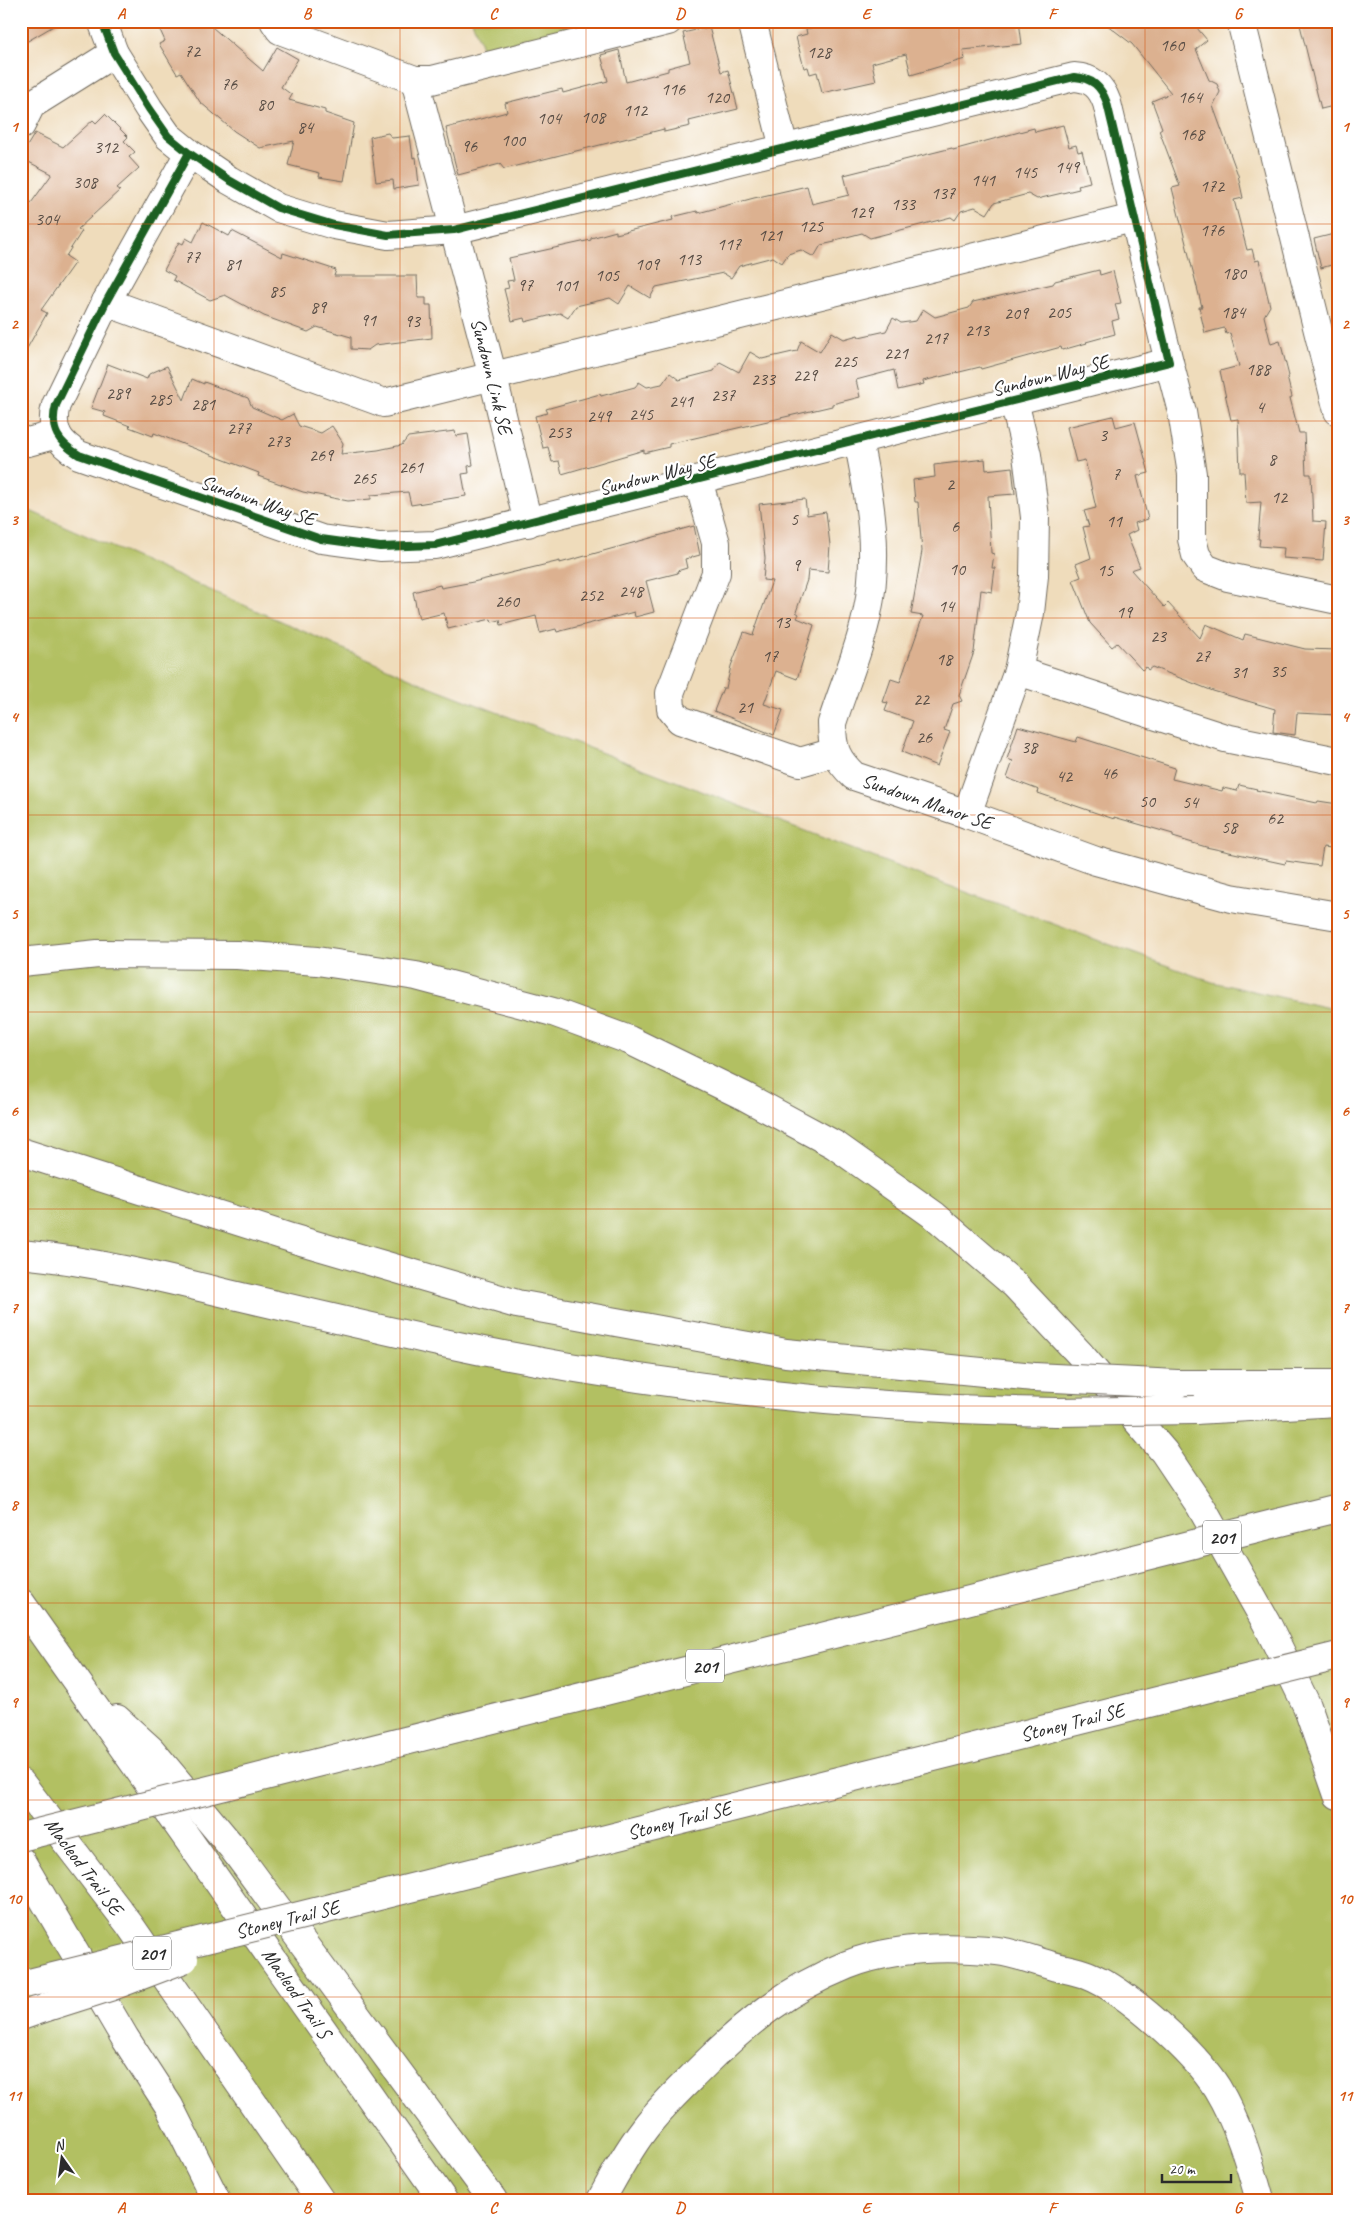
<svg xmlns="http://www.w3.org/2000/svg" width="1359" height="2221" viewBox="0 0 1359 2221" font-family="Caveat,sans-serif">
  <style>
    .green { fill: #b2c062; stroke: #6e7646 }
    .building { fill: #dcb190 }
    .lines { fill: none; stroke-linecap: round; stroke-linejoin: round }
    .minor-casing { stroke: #70695d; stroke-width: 30 }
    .highway-casing { stroke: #70695d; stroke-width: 30 }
    .minor { stroke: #fff; stroke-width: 28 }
    .highway { stroke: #fff; stroke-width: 28 }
    .highway-bridge-casing { stroke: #70695d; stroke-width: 30; stroke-linecap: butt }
    .highway-bridge { stroke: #fff; stroke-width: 28 }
    .cycleway-casing { stroke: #fff; stroke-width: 11 }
    .cycleway { stroke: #1b5e20; stroke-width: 8 }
    .grid { fill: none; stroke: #d5540f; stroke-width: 1; stroke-opacity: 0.55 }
    .labels { text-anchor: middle; stroke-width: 4.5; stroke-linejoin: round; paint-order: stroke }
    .number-label { font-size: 18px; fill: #574c44 }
    .shield { fill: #fff; stroke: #6b6b6b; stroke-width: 1 }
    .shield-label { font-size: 19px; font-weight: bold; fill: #2b2b2b }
    .street-label { font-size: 20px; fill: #2b2b2b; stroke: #fff }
    .neatline { fill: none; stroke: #d5540f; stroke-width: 2 }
    .grid-label { font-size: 16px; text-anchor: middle; font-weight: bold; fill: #d5540f }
  </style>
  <rect width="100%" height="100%" fill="#fff"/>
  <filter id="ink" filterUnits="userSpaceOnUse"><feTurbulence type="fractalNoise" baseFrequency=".02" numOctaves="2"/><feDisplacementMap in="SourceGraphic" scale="10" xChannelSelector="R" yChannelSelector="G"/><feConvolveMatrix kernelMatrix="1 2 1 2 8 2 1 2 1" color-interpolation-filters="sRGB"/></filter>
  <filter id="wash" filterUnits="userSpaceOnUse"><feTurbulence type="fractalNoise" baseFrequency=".0096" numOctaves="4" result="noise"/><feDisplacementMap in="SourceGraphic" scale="20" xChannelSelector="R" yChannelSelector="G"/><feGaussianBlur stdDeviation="1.12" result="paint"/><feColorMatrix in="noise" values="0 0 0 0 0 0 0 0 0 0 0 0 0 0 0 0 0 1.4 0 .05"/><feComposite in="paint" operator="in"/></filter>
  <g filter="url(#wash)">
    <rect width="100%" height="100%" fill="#efdcbb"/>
    <g class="green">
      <path d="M472,21H582L583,27L483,50Z"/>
      <path d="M21,507L421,683L914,873L1212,982L1338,1010V2200H21Z"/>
    </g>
    <g id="blocks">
      <g class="building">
        <path d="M21,21H62L21,45Z"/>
        <path d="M156,21H205L263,71L277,47L298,59L281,87L292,95L289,100L325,110V113L354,123L344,181L319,177L320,173L288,165L294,141L260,148L234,131L200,102L181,72L177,74L159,44L165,41Z"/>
        <path d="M838,21H1019L1022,44L963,50L965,59L911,75L906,54L872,63L876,81L822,93L817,72L810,74L808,67L804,68L796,37L807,34L806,29Z"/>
        <path d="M1102,21H1198L1197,28L1207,40L1196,49L1209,80L1217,84L1220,92L1213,106L1238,175L1243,198L1234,200L1247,250L1252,249L1255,261L1259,260L1270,306L1264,316L1271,344L1280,341L1289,376L1287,377L1292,397L1290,398L1299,433H1304L1306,474H1311L1313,521L1326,522L1323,561L1283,558L1284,548L1259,546L1260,539H1258L1261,502L1246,503L1244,472H1240L1238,419L1231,420L1220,371L1239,366L1230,333L1226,334L1224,328L1205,333L1199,307H1202L1172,188L1180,186L1159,130L1162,128L1152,101L1171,93L1132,44Z"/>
        <path d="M1299,21H1338V105L1321,109Z"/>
        <path d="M709,27L721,72L728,70L738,109L689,121L690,126L664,132V129L504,169L500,164L458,175L446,128L507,112L505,103L562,89L563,93L608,81L601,55L619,50L626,82L668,71V68L690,62L683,33Z"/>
        <path d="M105,114L128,137L124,141L135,152L129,157L139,168L117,188L120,190L78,229L82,231L66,256L75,262L41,310L47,313L21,359V217L52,174L21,158V156L35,133L63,147L93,120L96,123Z"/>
        <path d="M1063,125L1069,147L1076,145L1078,152L1082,151L1090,182L1078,185L1079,189L1037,199L1028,194L994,203L987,214L975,207L961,211L955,220L951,217L870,238L862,233L835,240V242L821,245L814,257L801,250L788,254L782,263L773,257L739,266L731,278L723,273L656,287L650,298L630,286L619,304L610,298L576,306L568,318L560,313L525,322L524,318L512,321L504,289L509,288L507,281L514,280L509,258L591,240V238L616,231V234L673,220L672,217L697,211L698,213L754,198L807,186L812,204L849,195L844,175L952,148L953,150L1034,128L1035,132Z"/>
        <path d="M388,133L392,138L410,136L413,158L416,157L419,185L394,189L393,180L376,182L370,137Z"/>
        <path d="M203,222L229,236L232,231L282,257L283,253L336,270L334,276H417L418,298H426V305H431L432,338L375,345L368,350L351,349V337L317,327L308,332L264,316L225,295L210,300L173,280L175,276L164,270L179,242L183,244L186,238L193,242Z"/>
        <path d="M1338,233V263L1321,268L1314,239Z"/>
        <path d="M1099,270L1100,275L1113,271L1121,303L1115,304L1119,319L1112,321L1115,334L1086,342L1087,343L1062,350L1061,347L981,369L980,367L923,381L924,384L898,390L894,370L856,380L860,397L832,404V406L669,444V447L644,453V450L562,474L559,461L552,462L548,447L543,448L535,416L548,413L546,409L600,394L601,396L635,387L639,382L647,387L662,384L670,373L679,380L714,371L720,362L739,372L750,352L762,359L797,351L801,341L820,352L832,332L844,339L858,335L859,337L886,331L893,318L901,323L916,321L923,309L935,317L969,308L973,302L1053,284L1055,281Z"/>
        <path d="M108,364L147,379L149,374L167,366L184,400L192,379L204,384V382L248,398L252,407L282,420L293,414L299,426L321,433L332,426L343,443L341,454L378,450L402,445L408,437L455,431L456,436L468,434L473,465L468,466L469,473L462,474L466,496L411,505L408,492L371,495V499L348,501L303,492L258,476L259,473L209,454L154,433L153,436L129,427L130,426L104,416L105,412L91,408Z"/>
        <path d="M1113,416L1116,427L1135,422L1149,473L1137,476L1148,519L1135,523L1137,530L1127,535L1140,567L1131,570L1164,607L1168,603L1200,638L1206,624L1243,640L1245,634L1305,649L1338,650V715L1297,713L1295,735L1273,732L1275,709L1213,691L1152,667L1148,670L1146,667L1142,670L1117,643L1112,647L1090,623L1073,580L1081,577L1076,564L1091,558L1083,527L1089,526L1084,511L1096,508L1085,460L1076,462L1067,427Z"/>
        <path d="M985,459L986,470L1012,467L1015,494L988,496L991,553L994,554L992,568H995L992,592L981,590L974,652L959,695L962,701L953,704L944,730L950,732L937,766L902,752L913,721L885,711L888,703L883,702L891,679L900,682L923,616L911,614L922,551L918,502H915L913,480L935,477L934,465Z"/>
        <path d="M805,499L807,515L826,512L830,545L828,572L808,570L807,580L796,612L799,614L797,618L814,625L797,679L776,671L764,704L783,710L774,735L714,711L723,688H726L731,666L744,632L753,635L772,581L763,580L765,558L759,504Z"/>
        <path d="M694,526L700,555L685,559L687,568L677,571L678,573L646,581L654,612L635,617L634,612L557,632L556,629L540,633L536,616L501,625L500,620L492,622L491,619L448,629L444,613L419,619L413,592L440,585L441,588L473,582L560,561V563Z"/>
        <path d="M1018,726L1076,742L1078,737L1175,768L1172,779L1222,791L1223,788L1237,791L1239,785L1257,789L1256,790L1317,803L1318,801L1338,804L1332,848L1323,847L1320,866L1286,861L1285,864L1206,847L1173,837V834L1114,817V819L1038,793L1039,790L1007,778L1013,761L1007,759Z"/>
      </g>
    </g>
  </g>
  <g filter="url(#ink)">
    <use href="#blocks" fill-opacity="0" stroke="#70695d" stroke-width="1"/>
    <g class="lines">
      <defs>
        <g id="minor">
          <path d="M102,21L114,53L149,109L168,136L189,153L229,180L278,208L334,225L388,235L454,230L1074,77C1092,78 1101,86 1107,103L1169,362L435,545L380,547L321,539L79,455C59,443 49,430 56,405L106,302L189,153"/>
          <path d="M274,21L280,30L415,80H432L668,21"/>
          <path d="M752,21L784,148"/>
          <path d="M1241,21L1338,411"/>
          <path d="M415,80L493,377L528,523"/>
          <path d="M21,125L31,105L114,53"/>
          <path d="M106,302L384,403L1133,218"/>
          <path d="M1169,362L1182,412L1192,474V539L1196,555L1205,568L1228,577L1338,600"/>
          <path d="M21,440L28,442L57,434"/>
          <path d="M858,440C870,498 880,555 867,614C860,649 843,688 832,723C832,749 836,759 854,776L967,814L1096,861L1231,898L1338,916"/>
          <path d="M698,480L716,543V573L670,693L671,709L680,720L800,762L835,752"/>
          <path d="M1018,671L1225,738L1338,761"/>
          <path d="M967,814L1018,671L1030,613L1034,576L1035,517L1027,455L1014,401"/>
        </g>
        <g id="highway">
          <path d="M21,962L98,954L237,955L317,961L416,976L553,1012L629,1040L744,1096L835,1145L935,1216L1015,1285L1079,1353L1164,1452L1201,1507L1266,1622L1307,1706L1338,1795"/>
          <path d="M21,1152L291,1238L517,1304L786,1353L1034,1377"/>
          <path d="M21,1254C91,1261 160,1277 229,1294C297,1310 365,1326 434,1341C639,1385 848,1409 1057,1412"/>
          <path d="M1177,1384H1338"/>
          <path d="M1195,1410L1338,1402"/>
          <path d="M1273,1524L1338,1508"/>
          <path d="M21,1603L443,2200"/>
          <path d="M117,1719L150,1749L232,1847L493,2200"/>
          <path d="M241,1782L1170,1550"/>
          <path d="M21,1783L129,1924L320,2200"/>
          <path d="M21,1861L125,2038L169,2106L216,2200"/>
          <path d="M335,1907L1241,1680"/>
          <path d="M21,2016L47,2007"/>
          <path d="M601,2200C614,2176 628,2150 645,2128C662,2105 683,2086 703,2066C747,2022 788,1989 847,1965C893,1947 949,1946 997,1951C1016,1953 1035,1961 1053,1966C1064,1969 1077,1971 1087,1975C1126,1990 1195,2053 1217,2088C1238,2123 1249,2161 1260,2200"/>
        </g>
      </defs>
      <use href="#minor" class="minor-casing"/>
      <use href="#highway" class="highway-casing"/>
      <use href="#minor" class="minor"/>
      <use href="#highway" class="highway"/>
      <defs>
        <g id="highway-bridge">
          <path d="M1034,1377L1177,1384"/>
          <path d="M1057,1412L1195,1410"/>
          <path d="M1170,1550L1273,1524"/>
          <path d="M1241,1680L1338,1656"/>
          <path d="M21,1837L241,1782"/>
          <path d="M29,1983L335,1907"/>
          <path d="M47,2007L110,1987L184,1959"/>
        </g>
      </defs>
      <use href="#highway-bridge" class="highway-bridge-casing"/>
      <use href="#highway-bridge" class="highway-bridge"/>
      <defs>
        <path id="cycleway" d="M102,21L114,53L149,109L168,136L189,153L229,180L278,208L334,225L388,235L454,230L1074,77C1092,78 1101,86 1107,103L1169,362L435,545L380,547L321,539L79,455C59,443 49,430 56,405L106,302L189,153"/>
      </defs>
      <use href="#cycleway" class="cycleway-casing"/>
      <use href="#cycleway" class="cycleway"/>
    </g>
  </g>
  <path class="grid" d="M214,21V2200M400,21V2200M586,21V2200M773,21V2200M959,21V2200M1145,21V2200M21,224H1338M21,421H1338M21,618H1338M21,815H1338M21,1012H1338M21,1209H1338M21,1406H1338M21,1603H1338M21,1800H1338M21,1997H1338"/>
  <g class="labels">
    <g class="number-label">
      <text x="1172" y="51">160</text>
      <text x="192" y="57">72</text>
      <text x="819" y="58">128</text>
      <text x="229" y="90">76</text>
      <text x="673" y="95">116</text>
      <text x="717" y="103">120</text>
      <text x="1190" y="103">164</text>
      <text x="265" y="110">80</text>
      <text x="635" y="116">112</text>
      <text x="593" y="123">108</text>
      <text x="549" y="124">104</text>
      <text x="305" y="133">84</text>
      <text x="1192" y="140">168</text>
      <text x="513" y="146">100</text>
      <text x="469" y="152">96</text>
      <text x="106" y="153">312</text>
      <text x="1067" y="173">149</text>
      <text x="1025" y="178">145</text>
      <text x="983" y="186">141</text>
      <text x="85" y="188">308</text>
      <text x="1212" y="192">172</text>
      <text x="943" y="199">137</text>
      <text x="903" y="210">133</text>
      <text x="861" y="218">129</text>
      <text x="47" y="225">304</text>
      <text x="811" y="232">125</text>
      <text x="1212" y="236">176</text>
      <text x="770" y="241">121</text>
      <text x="729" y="250">117</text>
      <text x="192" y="263">77</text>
      <text x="689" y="265">113</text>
      <text x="233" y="270">81</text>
      <text x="647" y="270">109</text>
      <text x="1234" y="279">180</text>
      <text x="607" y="281">105</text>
      <text x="525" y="291">97</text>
      <text x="566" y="291">101</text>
      <text x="277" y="297">85</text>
      <text x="318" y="313">89</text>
      <text x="1059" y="318">205</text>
      <text x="1233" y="318">184</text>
      <text x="1016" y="319">209</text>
      <text x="368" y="326">91</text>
      <text x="412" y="327">93</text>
      <text x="977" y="336">213</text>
      <text x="936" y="344">217</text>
      <text x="896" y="359">221</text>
      <text x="845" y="367">225</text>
      <text x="1258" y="375">188</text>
      <text x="805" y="381">229</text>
      <text x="763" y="385">233</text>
      <text x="118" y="399">289</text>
      <text x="723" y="401">237</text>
      <text x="160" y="405">285</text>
      <text x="681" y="407">241</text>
      <text x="203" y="410">281</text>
      <text x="1260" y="413">4</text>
      <text x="641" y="420">245</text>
      <text x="599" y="422">249</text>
      <text x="239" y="434">277</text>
      <text x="559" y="438">253</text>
      <text x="1103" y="441">3</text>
      <text x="278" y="447">273</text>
      <text x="321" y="461">269</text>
      <text x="1272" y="465">8</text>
      <text x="411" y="473">261</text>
      <text x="1116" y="480">7</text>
      <text x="364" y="484">265</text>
      <text x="950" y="490">2</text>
      <text x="1279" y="503">12</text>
      <text x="794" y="525">5</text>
      <text x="1114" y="527">11</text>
      <text x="955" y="532">6</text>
      <text x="796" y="571">9</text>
      <text x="957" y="575">10</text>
      <text x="1105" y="576">15</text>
      <text x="631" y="597">248</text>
      <text x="591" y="601">252</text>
      <text x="507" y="607">260</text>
      <text x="946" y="612">14</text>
      <text x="1124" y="618">19</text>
      <text x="782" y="628">13</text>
      <text x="1158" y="642">23</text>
      <text x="770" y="662">17</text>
      <text x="1202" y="662">27</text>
      <text x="944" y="665">18</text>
      <text x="1278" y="677">35</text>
      <text x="1239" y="678">31</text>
      <text x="921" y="705">22</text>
      <text x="745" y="713">21</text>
      <text x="924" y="743">26</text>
      <text x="1029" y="753">38</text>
      <text x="1109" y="779">46</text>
      <text x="1064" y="782">42</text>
      <text x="1147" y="807">50</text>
      <text x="1190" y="808">54</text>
      <text x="1275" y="824">62</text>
      <text x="1229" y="833">58</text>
    </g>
    <g class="shield">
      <rect x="1203" y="1520.5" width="38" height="33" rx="4"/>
      <rect x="686" y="1649.5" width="38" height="33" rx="4"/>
      <rect x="133" y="1936.5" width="38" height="33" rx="4"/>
    </g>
    <g class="shield-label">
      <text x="1222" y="1544">201</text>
      <text x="705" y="1673">201</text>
      <text x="152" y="1960">201</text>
    </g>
    <g class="street-label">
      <text transform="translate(1050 375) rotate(-14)" y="7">Sundown Way SE</text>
      <text transform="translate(492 376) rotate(76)" y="7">Sundown Link SE</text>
      <text transform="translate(657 474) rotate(-14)" y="7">Sundown Way SE</text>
      <text transform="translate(258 500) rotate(19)" y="7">Sundown Way SE</text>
      <text transform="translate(927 801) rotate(19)" y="7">Sundown Manor SE</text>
      <text transform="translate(1072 1722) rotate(-14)" y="7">Stoney Trail SE</text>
      <text transform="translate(679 1820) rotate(-14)" y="7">Stoney Trail SE</text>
      <text transform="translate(84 1866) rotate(53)" y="7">Macleod Trail SE</text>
      <text transform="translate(287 1919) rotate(-14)" y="7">Stoney Trail SE</text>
      <text transform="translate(297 1993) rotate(55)" y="7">Macleod Trail S</text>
    </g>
  </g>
  <rect width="1359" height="2221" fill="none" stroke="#fff" stroke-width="55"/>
  <g transform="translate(62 2158) rotate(346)" stroke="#ffffff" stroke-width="4" paint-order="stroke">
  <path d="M0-4L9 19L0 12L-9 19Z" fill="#2b2b2b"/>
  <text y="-8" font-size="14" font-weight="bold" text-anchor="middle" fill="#2b2b2b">N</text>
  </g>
  <path d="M1162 2174v8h69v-8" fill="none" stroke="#2b2b2b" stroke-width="2.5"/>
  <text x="1169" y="2174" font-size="15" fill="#2b2b2b" stroke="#ffffff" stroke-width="4" paint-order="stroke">20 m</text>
  <rect x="28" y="28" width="1304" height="2166" class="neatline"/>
  <g class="grid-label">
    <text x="121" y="19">A</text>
    <text x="307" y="19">B</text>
    <text x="493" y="19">C</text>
    <text x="680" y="19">D</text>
    <text x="866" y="19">E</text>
    <text x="1052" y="19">F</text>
    <text x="1238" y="19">G</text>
    <text x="14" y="132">1</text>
    <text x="1345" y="132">1</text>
    <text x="14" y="329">2</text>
    <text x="1345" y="329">2</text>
    <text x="14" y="525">3</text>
    <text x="1345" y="525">3</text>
    <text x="14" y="722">4</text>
    <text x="1345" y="722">4</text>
    <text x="14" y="919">5</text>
    <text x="1345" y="919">5</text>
    <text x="14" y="1116">6</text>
    <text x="1345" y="1116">6</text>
    <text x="14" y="1313">7</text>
    <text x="1345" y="1313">7</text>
    <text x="14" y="1510">8</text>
    <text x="1345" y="1510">8</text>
    <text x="14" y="1707">9</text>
    <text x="1345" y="1707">9</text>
    <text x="14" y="1904">10</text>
    <text x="1345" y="1904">10</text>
    <text x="14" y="2101">11</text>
    <text x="1345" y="2101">11</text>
    <text x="121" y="2213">A</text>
    <text x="307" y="2213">B</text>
    <text x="493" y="2213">C</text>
    <text x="680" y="2213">D</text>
    <text x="866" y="2213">E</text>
    <text x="1052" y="2213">F</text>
    <text x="1238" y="2213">G</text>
  </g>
</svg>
